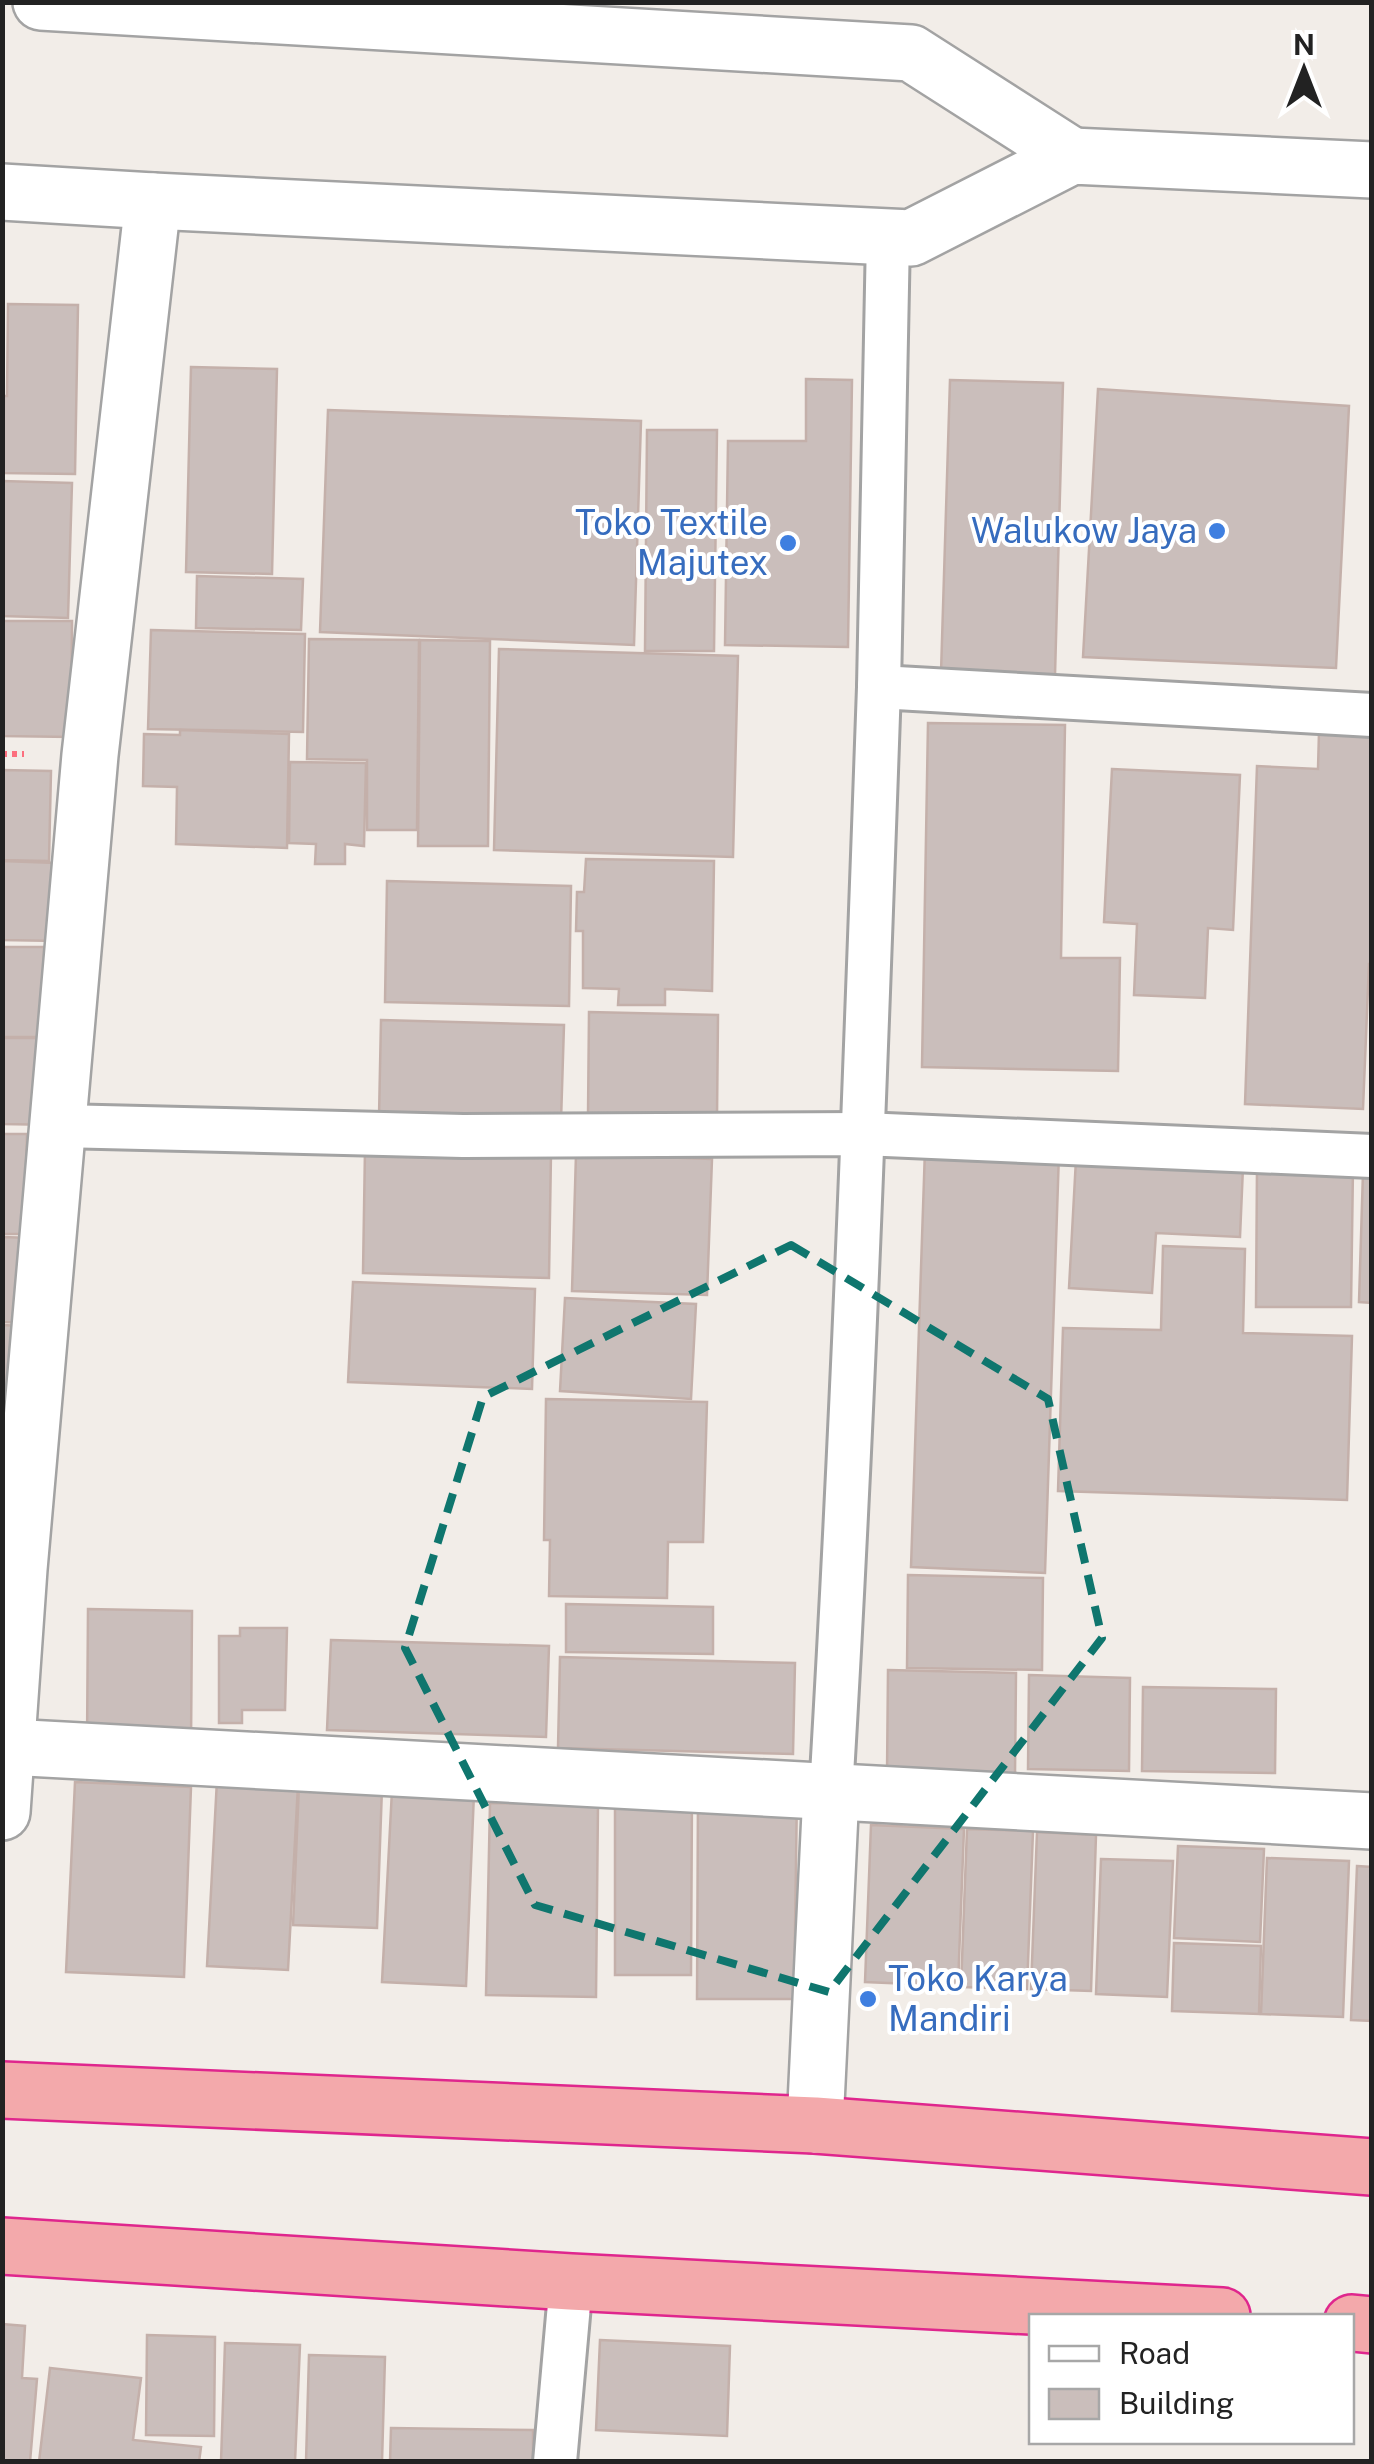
<svg xmlns="http://www.w3.org/2000/svg" width="1374" height="2464" viewBox="0 0 1374 2464" font-family="'Public Sans',sans-serif">
  <style>
    .building { fill: #cabebb; stroke: #c4b0aa; stroke-width: 2.5 }
    .lines { fill: none; stroke-linecap: round; stroke-linejoin: round }
    .service-casing { stroke: #a3a3a3; stroke-width: 48 }
    .minor-casing { stroke: #a3a3a3; stroke-width: 60 }
    .tertiary-casing { stroke: #a3a3a3; stroke-width: 60 }
    .trunk-casing { stroke: #df268d; stroke-width: 60 }
    .path { stroke: #fc6f7e; stroke-width: 6; stroke-dasharray: 5 5; stroke-linecap: butt }
    .service { stroke: #fff; stroke-width: 42 }
    .minor { stroke: #fff; stroke-width: 55 }
    .tertiary { stroke: #fff; stroke-width: 55 }
    .trunk { stroke: #f3a9ab; stroke-width: 55 }
    .marked { fill: none; stroke: #0f766e; stroke-width: 8; stroke-dasharray: 20 12; stroke-linejoin: round }
    .shop-dot { fill: #3f7fe0; stroke: #fff; stroke-width: 4 }
    .labels { text-anchor: middle; stroke-width: 8; stroke-linejoin: round; paint-order: stroke }
    .shop-label { font-size: 35px; fill: #366cbe; stroke: #fff; text-anchor: end }
  </style>
  <rect width="100%" height="100%" fill="#f2ede8"/>
  <g class="building">
    <path d="M8,304L78,305L75,474L2,473V396H7Z"/>
    <path d="M191,367L277,369L272,574L186,572Z"/>
    <path d="M806,379L852,380L848,647L725,645L728,441H806Z"/>
    <path d="M950,380L1063,383L1055,675L941,673Z"/>
    <path d="M1098,389L1349,406L1336,668L1083,657Z"/>
    <path d="M328,410L641,421L634,645L320,632Z"/>
    <path d="M647,430H717L714,651H645Z"/>
    <path d="M2,481L72,483L68,618L2,616Z"/>
    <path d="M197,576L303,579L301,630L196,628Z"/>
    <path d="M2,621H72L71,737L2,736Z"/>
    <path d="M151,630L305,634L303,732L148,729Z"/>
    <path d="M309,639L419,640L417,830H367V760L307,759Z"/>
    <path d="M420,640L490,641L488,846H418Z"/>
    <path d="M499,649L738,656L733,857L494,850Z"/>
    <path d="M928,723L1065,725L1061,958H1120L1118,1071L922,1067Z"/>
    <path d="M180,730L289,734L287,848L176,844L177,787L143,786L144,734L180,735Z"/>
    <path d="M1319,732L1372,734V964H1369L1363,1109L1245,1104L1257,766L1318,769Z"/>
    <path d="M290,762L366,763L364,846L345,844V864H315L316,844L289,843Z"/>
    <path d="M1112,769L1240,775L1233,930L1208,928L1205,998L1134,995L1137,924L1104,922Z"/>
    <path d="M2,770L51,771L49,861L2,860Z"/>
    <path d="M586,859L714,861L712,991L665,989V1005H618L619,989L583,988V931H576L577,892H584Z"/>
    <path d="M2,861L56,863L57,941L2,940Z"/>
    <path d="M387,881L571,886L569,1006L385,1002Z"/>
    <rect x="2" y="947" width="42" height="90"/>
    <path d="M589,1012L718,1015L717,1118L588,1116Z"/>
    <path d="M381,1020L564,1025L561,1121L379,1117Z"/>
    <path d="M2,1038H59L57,1125L2,1124Z"/>
    <path d="M2,1134H27L24,1234H2Z"/>
    <path d="M365,1149L551,1153L549,1278L363,1273Z"/>
    <path d="M925,1149L1059,1153L1045,1573L911,1567Z"/>
    <path d="M576,1154L712,1159L707,1295L572,1291Z"/>
    <path d="M1076,1159L1243,1167L1240,1237L1156,1233L1152,1293L1069,1288Z"/>
    <path d="M1257,1167H1353L1351,1307H1256Z"/>
    <path d="M1363,1172H1372V1303L1359,1302Z"/>
    <path d="M2,1237L33,1238L30,1323L2,1322Z"/>
    <path d="M1163,1246L1245,1249L1243,1333L1352,1336L1347,1500L1058,1491L1063,1328L1161,1330Z"/>
    <path d="M353,1282L535,1289L532,1389L348,1382Z"/>
    <path d="M565,1298L696,1304L691,1399L560,1391Z"/>
    <path d="M2,1325L22,1326L19,1405L2,1404Z"/>
    <path d="M546,1399L707,1402L703,1542H668L667,1598L549,1596L550,1540H544Z"/>
    <path d="M908,1575L1043,1578L1042,1670L907,1668Z"/>
    <path d="M566,1604L713,1607V1654L566,1652Z"/>
    <path d="M88,1609L192,1611L191,1746L87,1745Z"/>
    <path d="M240,1628H287L285,1710H242V1723H219V1636H240Z"/>
    <path d="M331,1640L549,1646L546,1737L327,1730Z"/>
    <path d="M560,1657L795,1663L793,1754L558,1748Z"/>
    <path d="M888,1670L1016,1673L1015,1775L887,1774Z"/>
    <path d="M1029,1675L1130,1678L1129,1771L1028,1769Z"/>
    <path d="M1143,1687L1276,1689L1275,1773L1142,1771Z"/>
    <path d="M217,1780L298,1785L288,1970L207,1966Z"/>
    <path d="M75,1782L191,1787L184,1977L66,1972Z"/>
    <path d="M299,1785L382,1788L377,1928L293,1925Z"/>
    <path d="M392,1790L474,1793L466,1986L382,1982Z"/>
    <path d="M615,1794H692L691,1975H615Z"/>
    <path d="M698,1794H797L794,1999H697Z"/>
    <path d="M490,1803L598,1804L596,1997L486,1995Z"/>
    <path d="M871,1825L964,1829L958,1986L865,1982Z"/>
    <path d="M967,1829L1033,1831L1027,1989L961,1987Z"/>
    <path d="M1037,1832L1096,1835L1091,1991L1031,1989Z"/>
    <path d="M1178,1846L1264,1849L1260,1942L1174,1938Z"/>
    <path d="M1267,1858L1349,1861L1343,2017L1261,2014Z"/>
    <path d="M1101,1859L1173,1861L1167,1997L1096,1994Z"/>
    <path d="M1357,1866L1372,1867V2021L1351,2020Z"/>
    <path d="M1174,1943L1261,1946L1259,2014L1172,2011Z"/>
    <path d="M2,2324L25,2326L22,2378L37,2379L30,2462H2Z"/>
    <path d="M147,2335L215,2337L214,2436L146,2435Z"/>
    <path d="M600,2340L730,2346L727,2436L596,2430Z"/>
    <path d="M225,2343L300,2345L295,2462H221Z"/>
    <path d="M309,2355L385,2357L382,2462H306Z"/>
    <path d="M50,2368L141,2378L133,2440L201,2447L199,2462H39Z"/>
    <path d="M391,2428L533,2430V2462H390Z"/>
  </g>
  <g class="lines">
    <defs>
      <g id="service">
        <path d="M879,687L888,237"/>
        <path d="M60,1126L463,1136L863,1134L1372,1156"/>
        <path d="M831,1792C853,1424 866,1056 879,687L1372,715"/>
        <path d="M555,2462L571,2282"/>
      </g>
      <g id="minor">
        <path d="M8,1747L1372,1821"/>
        <path d="M2,1812L19,1569L90,755L153,201"/>
        <path d="M815,2125L831,1792"/>
      </g>
      <g id="tertiary">
        <path d="M41,2L911,53L1072,156"/>
        <path d="M2,192L153,201L911,238L1072,156L1372,170"/>
      </g>
      <g id="trunk">
        <path d="M2,2090L815,2125L1372,2167"/>
        <path d="M2,2246L571,2282L1222,2316"/>
        <path d="M1352,2323L1372,2325"/>
      </g>
    </defs>
    <use href="#service" class="service-casing"/>
    <use href="#minor" class="minor-casing"/>
    <use href="#tertiary" class="tertiary-casing"/>
    <use href="#trunk" class="trunk-casing"/>
    <path class="path" d="M2,754H24"/>
    <use href="#service" class="service"/>
    <use href="#minor" class="minor"/>
    <use href="#tertiary" class="tertiary"/>
    <use href="#trunk" class="trunk"/>
  </g>
  <path class="marked" d="M791,1245L1048,1399L1102,1638L829,1992L535,1905L405,1648L483,1397Z"/>
  <g class="shop-dot">
    <circle cx="1217" cy="531" r="10"/>
    <circle cx="788" cy="543" r="10"/>
    <circle cx="868" cy="1999" r="10"/>
  </g>
  <g class="labels">
    <g class="shop-label">
      <text x="768" y="535">Toko Textile<tspan x="768" dy="40">Majutex</tspan></text>
      <text x="1197" y="543">Walukow Jaya</text>
      <text x="888" y="1991" text-anchor="start">Toko Karya<tspan x="888" dy="40">Mandiri</tspan></text>
    </g>
  </g>
  <rect width="1374" height="2464" fill="none" stroke="#222222" stroke-width="10"/>
  <rect x="1029" y="2314" width="325" height="130" fill="#ffffff" stroke="#a7a7a7" stroke-width="2.5"/>
  <rect x="1049" y="2346" width="50" height="15" fill="#ffffff" stroke="#a7a7a7" stroke-width="2.5"/>
  <text x="1119" y="2364" font-size="30" fill="#222222">Road</text>
  <rect x="1049" y="2389" width="50" height="30" fill="#cabebb" stroke="#a7a7a7" stroke-width="2.5"/>
  <text x="1119" y="2414" font-size="30" fill="#222222">Building</text>
  <g transform="translate(1304 70)" stroke="#ffffff" stroke-width="8" paint-order="stroke">
  <path d="M0-8L18 38L0 25L-18 38Z" fill="#222222"/>
  <text y="-15" font-size="28" font-weight="bold" text-anchor="middle" fill="#222222">N</text>
  </g>
</svg>
